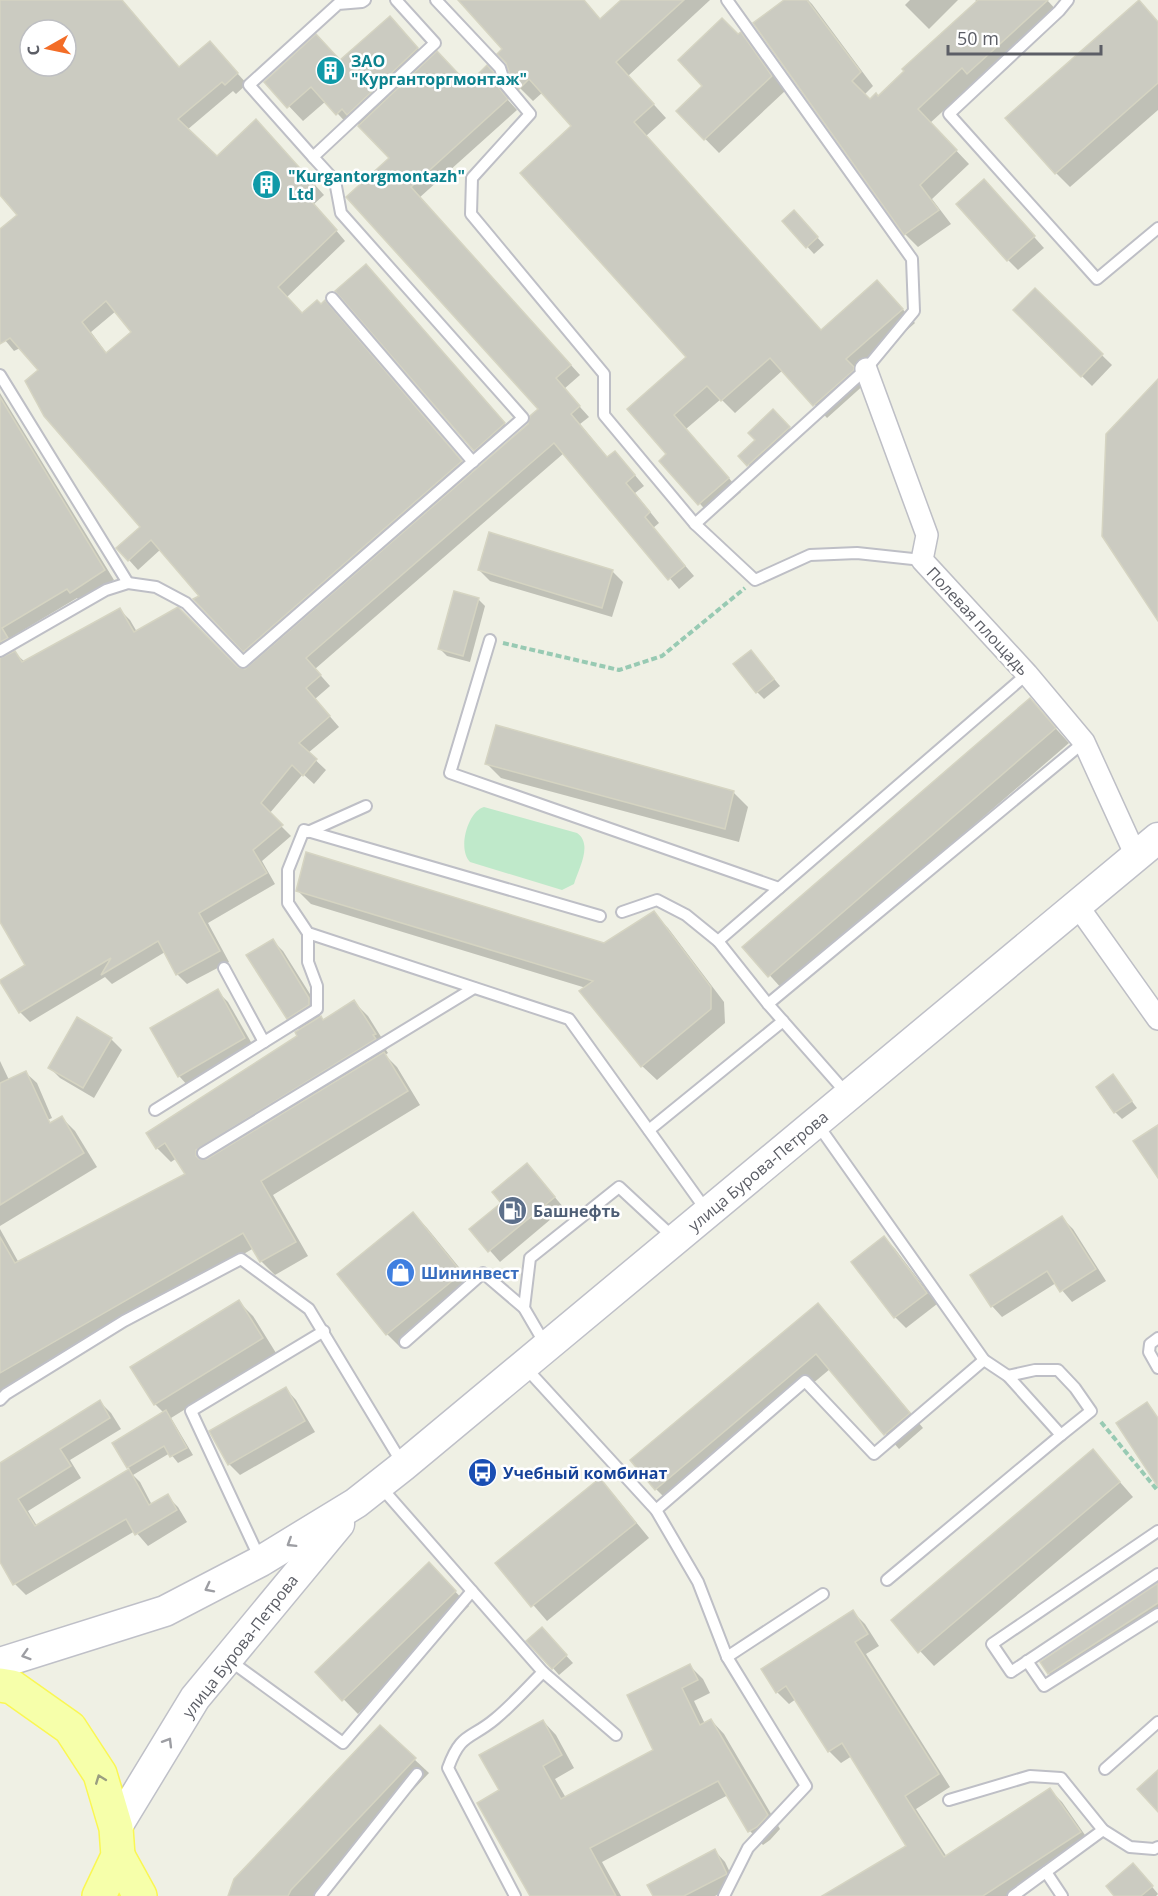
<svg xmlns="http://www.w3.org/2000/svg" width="1158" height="1896" viewBox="0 0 1158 1896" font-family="'Open Sans',sans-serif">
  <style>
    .green { fill: #bfe9ca }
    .shadow { fill: #0003; fill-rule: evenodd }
    .building { fill: #cbcbc1; stroke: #d5d4c2; stroke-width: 1.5; fill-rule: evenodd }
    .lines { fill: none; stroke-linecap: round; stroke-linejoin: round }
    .service-casing { stroke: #bebfc6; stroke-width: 14 }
    .minor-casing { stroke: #bebfc6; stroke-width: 24 }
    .secondary-casing { stroke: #bfc0c8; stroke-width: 33 }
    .primary-casing { stroke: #faf753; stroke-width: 36 }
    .path { stroke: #98cab3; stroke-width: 4; stroke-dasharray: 6 3; stroke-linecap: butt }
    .service { stroke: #fff; stroke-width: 10 }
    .minor { stroke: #fff; stroke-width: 21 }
    .secondary { stroke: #fff; stroke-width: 30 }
    .primary { stroke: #f6ffaa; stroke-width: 33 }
    .oneway { stroke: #9d9ea3 }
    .oneway2 { stroke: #9a9e81 }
    .labels { text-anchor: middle; stroke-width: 5; stroke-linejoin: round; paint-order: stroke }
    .culture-label { font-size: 16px; font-weight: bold; fill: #0d838f; stroke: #fff; text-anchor: start }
    .street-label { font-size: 16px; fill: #5c5e66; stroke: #fff }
    .service-label { font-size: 16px; font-weight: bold; fill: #4e5e75; stroke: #fff; text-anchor: start }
    .shop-label { font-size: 16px; font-weight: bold; fill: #366cbe; stroke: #fff; text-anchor: start }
    .transit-label { font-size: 16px; font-weight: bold; fill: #164399; stroke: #fff; text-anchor: start }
  </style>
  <rect width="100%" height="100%" fill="#eff0e4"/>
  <path class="green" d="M484,807L577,833C593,844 579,868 574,884L562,890L470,862C457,849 468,811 484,807Z"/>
  <g class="shadow">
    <path d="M0,0H122L180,69L219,53L247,84L236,94L233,91L187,130L217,158L266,131L324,195L314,204L345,241L287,297L303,314L321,306L335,312L473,474L530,424L540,409L391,159L357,123L351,128L326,101L303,121L266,82L341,62L404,32L429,61L469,86L487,67L503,83L508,100L517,110L419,198L580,375L564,389L589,417L580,424L608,458L624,462L644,486L635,493L659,523L653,528L694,576L679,589L564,453L315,669L330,686L315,699L339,727L308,753L326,770L314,784L303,774L269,814L291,836L262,861L275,884L208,923L229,962L187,984L178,975L165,952L112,984L105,977L30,1022L20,1012L27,965L0,913V393L114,580L81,602L77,598L10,638L17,648L7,654L8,656L15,653L25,662L120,610L130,620L137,632L245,671L256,662L195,600L201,596L161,549L138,570L129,560L142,527L40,370L20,348L14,351L0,334V231L19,216L0,193ZM30,30H66V66H30ZM116,311L133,332L107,354L91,332Z"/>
    <path d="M460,0H583L601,20L624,0H710L628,76L666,118L646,136L822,331L890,295L915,323L858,373L866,383L827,418L783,370L735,413L721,399L686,429L741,492L712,517L661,461L669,454L629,409L688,357L574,126L543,92L533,101L520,88L513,80L504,49Z"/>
    <path d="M786,0H808L812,4L873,86L864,95L870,101L878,98L978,2L975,0H1047L1060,14L981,86L976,81L930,123L969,164L932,199L951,224L918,247L905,234L755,23Z"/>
    <path d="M910,0H958L929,29L905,5Z"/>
    <path d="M1139,2L1158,22V110L1070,187L1056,173Z"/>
    <path d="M741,34L755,48L785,91L719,153L678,111L704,86Z"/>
    <path d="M994,192L1044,248L1018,270L1008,260Z"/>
    <path d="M801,219L824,245L814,254L784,221Z"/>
    <path d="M366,266L507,427L478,453L337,292Z"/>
    <path d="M1035,290L1112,365L1092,386L1015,310Z"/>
    <path d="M773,411L796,435L755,472L740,456L758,440Z"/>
    <path d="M479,570L612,571L623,582L612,617L490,581Z"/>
    <path d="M478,599L485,606L470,662L447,656L440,649Z"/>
    <path d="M758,659L780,686L764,699L757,692Z"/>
    <path d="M1030,700L1069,743L783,990L744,947Z"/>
    <path d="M487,764L733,792L748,807L739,842L501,778Z"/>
    <path d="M297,890L604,944L653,913L668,928L724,1002L725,1023L657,1080L642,1066L581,991L586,988L311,904Z"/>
    <path d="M273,941L283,951L320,1010V1016L324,1021L354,1002L368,1016L388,1048L386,1050L388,1053L385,1055L397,1067L420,1105L273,1195L308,1256L275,1275L261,1261L254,1248L0,1395V1229L19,1263L187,1174L177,1158L171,1162L157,1148L148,1133L299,1037L300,1030L288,1018Z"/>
    <path d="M217,991L228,1002L255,1049L189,1087L179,1076Z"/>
    <path d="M111,1039L122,1050L94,1098L60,1078L50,1068Z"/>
    <path d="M0,1061L9,1080L26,1073L37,1083L52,1118L0,1141Z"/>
    <path d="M1113,1076L1137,1108L1122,1119L1115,1112Z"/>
    <path d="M61,1117L75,1131L97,1167L0,1226V1155Z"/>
    <path d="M537,1176L564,1208L500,1262L471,1229Z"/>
    <path d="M413,1214L427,1228L476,1288L401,1348L387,1334Z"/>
    <path d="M1062,1218L1073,1229L1106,1281L1072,1302L1056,1283L1002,1317L992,1306Z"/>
    <path d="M884,1238L895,1249L937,1304L906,1328L895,1317L853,1262Z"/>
    <path d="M239,1302L253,1316L276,1353L171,1418L193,1455L178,1463L170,1453L133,1475L140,1482L152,1505L167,1496L178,1507L187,1522L148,1546L135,1531L26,1595L15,1584L0,1559V1465L100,1402L111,1413L121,1429L70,1460L81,1478L28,1511L37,1526L130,1470L128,1467L164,1413L155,1404L132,1367Z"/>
    <path d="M818,1305L832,1319L923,1428L899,1449L830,1369L670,1503L656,1489Z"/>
    <path d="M286,1389L296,1400L315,1432L240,1475L229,1464L211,1432Z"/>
    <path d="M1093,1451L1133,1497L934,1666L920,1651Z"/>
    <path d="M600,1480L614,1495L649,1538L547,1621L497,1563Z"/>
    <path d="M429,1564L469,1606L358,1714L317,1672Z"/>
    <path d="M1158,1585V1618L1059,1683L1049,1674L1042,1662Z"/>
    <path d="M853,1612L865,1624L879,1646L866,1654L950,1787L916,1809L947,1857L1050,1790L1062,1802L1092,1845L1013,1896H826L909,1846L852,1756L841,1763L829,1751L796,1699L789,1704L777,1692Z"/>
    <path d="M548,1636L573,1663L559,1675L553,1668Z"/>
    <path d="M690,1666L703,1679L710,1693L694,1701L705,1724L711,1720L724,1734L780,1829L770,1840L763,1845L750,1831L728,1795L602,1862L621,1896H532L501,1791L543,1721L556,1735L574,1768L555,1779L566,1798L655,1751Z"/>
    <path d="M414,1759L429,1773L313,1896H230Z"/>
    <path d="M715,1851L725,1862L736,1885L715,1896H654Z"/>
    <path d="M1140,1872L1158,1894L1156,1896H1116Z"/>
  </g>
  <g class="building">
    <path d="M0,0H122L179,67L210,41L238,73L225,85L222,82L178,119L217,156L256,119L315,185L305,194L337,230L278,287L302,313L317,300L321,304L325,300L462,461L243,652L193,599L199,596L151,540L128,561L116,548L140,527L44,416L25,381L38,370L10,338L0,344V229L17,215L0,195ZM30,30H66V66H30ZM106,301L131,332L106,353L82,322Z"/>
    <path d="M458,0H584L600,19L621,0H684L616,62L654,104L634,122L821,330L877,280L903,309L846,359L854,367V370L813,406L770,358L721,401L707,386L674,415L729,478L698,505L659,461L666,454L627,409L686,357L520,173L571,126L529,79L519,89L512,80L506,63L497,54L502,49Z"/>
    <path d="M784,0H807L861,72L852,81L870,99L876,93L878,96L904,71L902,69L978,0H1048L967,74L962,68L918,109L957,150L920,185L939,210L904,235L753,23Z"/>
    <path d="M1139,0L1158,22V83L1055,174L1005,118Z"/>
    <path d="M390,16L418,48L347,115L342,109L336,115L311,87L287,108L264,82L316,34L340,60Z"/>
    <path d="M722,18L738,34L741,32L772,76L704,140L676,111L702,86L678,60Z"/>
    <path d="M437,51L468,84L487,65L493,72L499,88L508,99L411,187L571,365L556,378L580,406L571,414L607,457L615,451L635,475L626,483L650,512L645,517L685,566L668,580L554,443L306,658L321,675L306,688L330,716L299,743L317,759L303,776L292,765L261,803L283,825L253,850L267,873L199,913L220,951L176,975L158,941L101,975L111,958L19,1013L0,982V980L25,965L0,922V658L15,651L22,662L120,608L134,632L178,607L238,667L245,669L528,424L530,416L538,409L346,197L389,158L358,126Z"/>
    <path d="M984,179L1035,236L1007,261L956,204Z"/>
    <path d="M794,210L818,237L806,248L782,221Z"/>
    <path d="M366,264L505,423L474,451L335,291Z"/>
    <path d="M1035,288L1103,354L1081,377L1013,310Z"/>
    <path d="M1158,379V621L1102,536L1106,434Z"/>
    <path d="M0,397L105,570L70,593L67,589L2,628L8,638L0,642Z"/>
    <path d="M773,409L790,427L747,466L738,456L755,440L748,433Z"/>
    <path d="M489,532L613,570L602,608L478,570Z"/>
    <path d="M454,591L479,598L463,656L438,649Z"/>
    <path d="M751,650L774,679L756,693L733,664Z"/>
    <path d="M1030,698L1056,728L768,977L742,947Z"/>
    <path d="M496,725L734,791L725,829L485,764Z"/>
    <path d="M306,852L604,943L654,911L711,987V1009L641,1067L579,991L593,981L296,891Z"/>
    <path d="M273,939L309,998V1005L287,1019L246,955Z"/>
    <path d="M218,989L245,1038L178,1077L150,1028Z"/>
    <path d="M354,1000L376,1034L373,1035L376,1039L196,1150V1156L199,1159H207L384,1052L408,1091L261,1181L296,1242L260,1262L243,1233L0,1373V1237L15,1263L185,1174L165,1143L156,1149L146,1133L297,1036L295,1032L321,1016L323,1020Z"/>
    <path d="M77,1017L112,1038L83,1088L48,1068Z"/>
    <path d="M26,1071L50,1123L62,1116L84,1153L0,1205V1083Z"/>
    <path d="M1113,1074L1132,1101L1114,1113L1096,1087Z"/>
    <path d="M1158,1125V1178L1133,1141Z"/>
    <path d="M527,1163L555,1197L488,1252L469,1229L501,1203L492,1192Z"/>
    <path d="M413,1212L462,1273L386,1335L337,1274Z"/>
    <path d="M1062,1216L1096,1269L1060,1292L1047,1271L991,1307L970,1275Z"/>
    <path d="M884,1236L927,1293L894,1318L851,1262Z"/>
    <path d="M239,1300L263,1338L154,1405L130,1367Z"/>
    <path d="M818,1303L910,1413L884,1435L816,1354L655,1490L630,1460Z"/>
    <path d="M286,1387L305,1421L228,1465L209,1431Z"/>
    <path d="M100,1400L110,1418L60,1449L71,1466L18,1499L35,1526L129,1469L149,1505L168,1494L177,1510L135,1535L126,1519L13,1585L0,1562V1463Z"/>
    <path d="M1147,1402L1158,1418V1487L1116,1423Z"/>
    <path d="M166,1410L187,1448L170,1457L164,1446L127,1468L112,1443Z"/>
    <path d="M1093,1449L1120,1482L918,1653L891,1620Z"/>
    <path d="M600,1478L636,1523L531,1607L495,1563Z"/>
    <path d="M429,1562L456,1591L342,1701L315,1672Z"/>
    <path d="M1158,1583V1603L1048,1674L1040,1662Z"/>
    <path d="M853,1610L868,1634L855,1642L939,1774L905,1796L944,1857L1050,1788L1081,1832L983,1896H822L906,1846L842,1743L828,1752L786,1686L776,1693L761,1669Z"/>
    <path d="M542,1627L567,1655L552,1669L526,1641Z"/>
    <path d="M690,1664L698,1680L682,1688L700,1725L711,1719L768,1815L757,1827L748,1832L718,1781L590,1848L616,1896H530L477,1803L499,1790L479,1755L543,1720L562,1755L543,1766L561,1799L653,1750L627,1695Z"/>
    <path d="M380,1725L416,1758L291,1890L288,1896H228L234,1879Z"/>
    <path d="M1158,1770V1812L1137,1789Z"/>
    <path d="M715,1849L727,1874L684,1896H653L647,1885Z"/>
    <path d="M1133,1863L1153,1886L1141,1896H1114L1106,1886Z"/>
  </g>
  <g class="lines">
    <defs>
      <g id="service">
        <path d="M365,0L362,2L338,4L249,85L313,157L435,43L396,0"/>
        <path d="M436,0L500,68L505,84L530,114L472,178L471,214L604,374V415L695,524L866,369L914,311L912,259L727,0"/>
        <path d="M1068,0L1059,11L949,114L1097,279L1158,228"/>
        <path d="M332,298L473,462"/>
        <path d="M0,375L128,583"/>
        <path d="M695,524L755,580L810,555L857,553L922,560"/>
        <path d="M490,640L450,773L779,888"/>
        <path d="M0,651L106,590L128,583L156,587L186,603L243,662L523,418L341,213L335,181L313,157"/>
        <path d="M308,832L366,806"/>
        <path d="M622,912L657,900L686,915L718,941"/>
        <path d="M600,916L304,830L288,870V903L308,933L569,1019L706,1210"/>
        <path d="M224,968L264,1042"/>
        <path d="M768,1004L1084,742"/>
        <path d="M848,1095L768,1004L718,941L1027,674"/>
        <path d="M155,1110L317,1009V986L308,962V933"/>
        <path d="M818,1125L984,1360L1008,1376L1061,1435L887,1580"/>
        <path d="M649,1130L783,1021"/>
        <path d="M203,1153L474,988"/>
        <path d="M524,1308L530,1258L619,1187L674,1238"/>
        <path d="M1158,1338L1150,1344L1149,1352L1158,1368"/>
        <path d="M405,1342L483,1273L524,1308L545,1344"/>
        <path d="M525,1367L656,1510L698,1582L727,1657L806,1786L748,1848L724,1896"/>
        <path d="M1008,1376L1035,1370H1058L1075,1388L1091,1411L1061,1435"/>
        <path d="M0,1400L6,1394L124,1321L241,1259L309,1309L402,1463"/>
        <path d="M380,1486L543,1672C527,1688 512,1705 495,1719C470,1740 461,1732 448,1768L515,1896"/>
        <path d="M656,1510L805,1381L874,1454L984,1360"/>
        <path d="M1158,1531L992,1644L1011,1672L1158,1574"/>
        <path d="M260,1559L191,1411L324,1331"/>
        <path d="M727,1657L823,1594"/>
        <path d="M229,1660L343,1743L472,1591"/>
        <path d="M1027,1661L1044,1686L1158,1614"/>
        <path d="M543,1672L616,1735"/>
        <path d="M1105,1769L1158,1722"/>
        <path d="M949,1800L1030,1776L1061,1778L1103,1830L1130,1847L1154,1849L1158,1847"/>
        <path d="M1046,1872L1062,1896"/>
        <path d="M320,1896L417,1774"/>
        <path d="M1013,1896L1103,1830"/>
      </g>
      <g id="minor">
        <path d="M866,369L927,535L922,560L1027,674L1084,742L1136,856"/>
        <path d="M1077,905L1158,1019"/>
      </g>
      <g id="secondary">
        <path d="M0,1663L165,1611L261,1561L356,1503L403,1466L1158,838"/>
        <path d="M116,1828L195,1698L339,1524"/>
      </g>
      <g id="primary">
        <path d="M0,1685L12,1687L70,1728L100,1774L116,1828L118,1856L99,1896"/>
        <path d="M118,1856L140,1896"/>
      </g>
    </defs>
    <use href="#service" class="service-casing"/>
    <use href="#minor" class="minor-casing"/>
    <use href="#secondary" class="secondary-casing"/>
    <use href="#primary" class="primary-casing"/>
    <g class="path">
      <path d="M503,643L619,670L662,656L745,588"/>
      <path d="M1101,1422L1158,1491"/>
    </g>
    <use href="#service" class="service"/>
    <use href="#minor" class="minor"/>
    <use href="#secondary" class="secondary"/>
    <use href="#primary" class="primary"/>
  </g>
  <defs><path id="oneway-chevron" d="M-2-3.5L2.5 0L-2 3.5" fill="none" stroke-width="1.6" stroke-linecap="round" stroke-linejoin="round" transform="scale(1.5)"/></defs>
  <g class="oneway">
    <use href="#oneway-chevron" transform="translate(291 1543) rotate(148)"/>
    <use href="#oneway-chevron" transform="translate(209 1588) rotate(153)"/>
    <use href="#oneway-chevron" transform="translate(26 1655) rotate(163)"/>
    <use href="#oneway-chevron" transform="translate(168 1742) rotate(-59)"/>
  </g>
  <use class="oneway2" href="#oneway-chevron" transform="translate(100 1779) rotate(-111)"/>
  <defs>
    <symbol id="building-disc" viewBox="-11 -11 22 22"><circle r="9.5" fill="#0f9aa8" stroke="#fff"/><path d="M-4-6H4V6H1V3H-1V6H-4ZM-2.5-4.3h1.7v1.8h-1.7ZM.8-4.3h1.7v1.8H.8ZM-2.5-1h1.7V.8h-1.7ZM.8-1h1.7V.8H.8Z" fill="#fff"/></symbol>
    <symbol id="fuel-disc" viewBox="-11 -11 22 22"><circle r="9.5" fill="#5c6f8a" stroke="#fff"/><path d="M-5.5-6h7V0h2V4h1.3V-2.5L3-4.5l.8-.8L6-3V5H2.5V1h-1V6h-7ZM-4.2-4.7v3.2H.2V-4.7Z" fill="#fff"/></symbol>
    <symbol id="shop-disc" viewBox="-11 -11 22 22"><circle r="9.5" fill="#3f7fe0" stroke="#fff"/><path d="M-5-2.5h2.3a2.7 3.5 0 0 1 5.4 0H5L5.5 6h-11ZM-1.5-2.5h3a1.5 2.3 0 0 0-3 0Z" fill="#fff"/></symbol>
    <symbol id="bus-disc" viewBox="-11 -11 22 22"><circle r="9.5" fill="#1a4fb4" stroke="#fff"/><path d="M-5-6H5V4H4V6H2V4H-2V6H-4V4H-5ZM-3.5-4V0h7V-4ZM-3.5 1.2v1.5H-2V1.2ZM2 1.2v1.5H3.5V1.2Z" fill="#fff"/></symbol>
  </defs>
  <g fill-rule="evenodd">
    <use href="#building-disc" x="314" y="54" width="33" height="33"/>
    <use href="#building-disc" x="250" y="168" width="33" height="33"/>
    <use href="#fuel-disc" x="496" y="1194" width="33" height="33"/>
    <use href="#shop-disc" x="384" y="1256" width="33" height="33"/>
    <use href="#bus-disc" x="466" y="1456" width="33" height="33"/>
  </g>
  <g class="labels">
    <g class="culture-label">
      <text x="351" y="67">ЗАО<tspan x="351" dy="18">"Курганторгмонтаж"</tspan></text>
      <text x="288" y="182">"Kurgantorgmontazh"<tspan x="288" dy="18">Ltd</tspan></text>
    </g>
    <g class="street-label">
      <text transform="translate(978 621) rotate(47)" y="6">Полевая площадь</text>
      <text transform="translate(758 1171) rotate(-40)" y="6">улица Бурова-Петрова</text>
      <text transform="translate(240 1646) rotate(-52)" y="6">улица Бурова-Петрова</text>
    </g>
    <g class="service-label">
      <text x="533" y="1217">Башнефть</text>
    </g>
    <g class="shop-label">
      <text x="421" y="1279">Шининвест</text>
    </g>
    <g class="transit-label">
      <text x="503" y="1479">Учебный комбинат</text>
    </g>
  </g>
  <g transform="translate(48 48) rotate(261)"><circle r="28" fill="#ffffff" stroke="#bebfc2" stroke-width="1.5"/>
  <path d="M0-4.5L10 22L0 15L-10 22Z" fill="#f36d27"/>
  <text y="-9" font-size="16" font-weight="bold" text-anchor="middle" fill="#5c5e66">С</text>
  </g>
  <path d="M948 45v9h153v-9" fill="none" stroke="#5c5e66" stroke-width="3"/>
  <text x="957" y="45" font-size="18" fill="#5c5e66" stroke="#ffffff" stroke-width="4.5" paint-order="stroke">50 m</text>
</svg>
